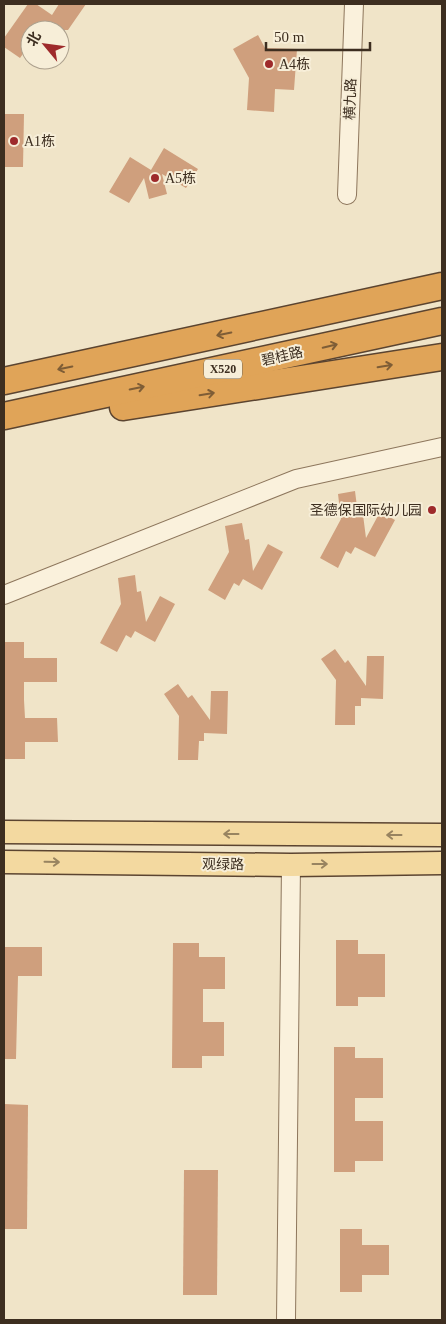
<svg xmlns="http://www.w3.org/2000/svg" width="446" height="1324" viewBox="0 0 446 1324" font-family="'Times New Roman','Noto Sans SC',serif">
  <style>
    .building { fill: #cf9f7d }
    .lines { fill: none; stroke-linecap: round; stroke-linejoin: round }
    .minor-casing { stroke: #8d765c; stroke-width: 20 }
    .major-casing { stroke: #5b4430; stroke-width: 25 }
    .highway-casing { stroke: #5b4430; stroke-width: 29 }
    .minor { stroke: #faf1dc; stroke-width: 18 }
    .major { stroke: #f3d9a0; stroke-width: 22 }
    .highway { stroke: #e0a458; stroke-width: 26 }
    .oneway { stroke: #7e5d36 }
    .oneway2 { stroke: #988460 }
    .poi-dot { fill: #9e2a2b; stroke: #f7eed8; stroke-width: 2 }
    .labels { text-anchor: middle; stroke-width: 4; stroke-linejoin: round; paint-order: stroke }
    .shield { fill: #f7eed8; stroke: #756857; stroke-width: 1 }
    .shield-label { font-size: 12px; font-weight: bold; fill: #3d2e20 }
    .poi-label { font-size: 14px; fill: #3d2e20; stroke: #f7eed8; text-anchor: start }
    .street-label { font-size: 14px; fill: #3d2e20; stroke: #f7eed8 }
  </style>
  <rect width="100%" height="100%" fill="#f0e4c8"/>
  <g class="building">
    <path d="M28,4H36L52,15L59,4H86L68,30H30V44L20,58L4,47V38Z"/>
    <path d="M258,35L265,48L297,49L294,90L275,89L274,112L247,110L249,78L233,49Z"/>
    <path d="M4,114H24L23,167H4Z"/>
    <path d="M164,148L198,169L186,188L162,174L167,194L149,199L144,178L129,203L109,192L130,157L151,170Z"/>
    <path d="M355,491L357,507H362L366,538L380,512L395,520L375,557L355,547L351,554L346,551L338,568L320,558L341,519L338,494Z"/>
    <path d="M242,523L245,540L249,539L253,571L268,544L283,552L262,590L243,579L239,586L234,583L225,600L208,590L229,552L225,526Z"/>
    <path d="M135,575L137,592L141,591L146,622L160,596L175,604L155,642L135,631L131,638L126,635L117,652L100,643L121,604L118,578Z"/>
    <path d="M4,642H24V658H57V682H24V700L25,718H57L58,742H25V759H4Z"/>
    <path d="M335,649L345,663L348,660L366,686L367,656H384L383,699L361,698V706H355V725H335L336,680L321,659Z"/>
    <path d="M178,684L188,698L192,695L210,720L211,691H228L227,734L204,733V741H199L198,760H178L179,716L164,694Z"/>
    <path d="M336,940H358V954H385V997H358V1006H336Z"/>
    <path d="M173,943H199V957H225V989H203V1022H224V1056H202V1068H172Z"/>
    <path d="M4,947H42V976H18L16,1059H4Z"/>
    <path d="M334,1047H355V1058H383V1098H355V1121H383V1161H355V1172H334Z"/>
    <path d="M4,1104L28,1105L27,1229H4Z"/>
    <path d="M184,1170H218L217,1295H183Z"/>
    <path d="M340,1229H362V1245H389V1275H362V1292H340Z"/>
  </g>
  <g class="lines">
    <defs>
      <g id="minor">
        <path d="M347,195L354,4"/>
        <path d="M4,595L296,479L442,447"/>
        <path d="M286,1320L291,865"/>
      </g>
      <g id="major">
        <path d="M4,832L442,835"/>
        <path d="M4,862L291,865L442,863"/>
      </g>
      <g id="highway">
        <path d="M4,381L442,286"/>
        <path d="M123,407L442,357"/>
        <path d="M4,416L442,321"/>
      </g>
    </defs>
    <use href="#minor" class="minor-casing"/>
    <use href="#major" class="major-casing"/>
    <use href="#highway" class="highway-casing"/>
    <use href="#minor" class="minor"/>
    <use href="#major" class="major"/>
    <use href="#highway" class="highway"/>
  </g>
  <defs><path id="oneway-shaft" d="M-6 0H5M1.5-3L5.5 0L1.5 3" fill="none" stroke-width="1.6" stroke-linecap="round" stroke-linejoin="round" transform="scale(1.25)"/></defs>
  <g class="oneway">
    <use href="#oneway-shaft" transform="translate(224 334) rotate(168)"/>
    <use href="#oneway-shaft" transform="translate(330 346) rotate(-13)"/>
    <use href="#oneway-shaft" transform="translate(385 366) rotate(-9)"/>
    <use href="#oneway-shaft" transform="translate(65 368) rotate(168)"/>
    <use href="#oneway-shaft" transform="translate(137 388) rotate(-12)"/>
    <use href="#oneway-shaft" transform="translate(207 394) rotate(-9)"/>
  </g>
  <g class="oneway2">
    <use href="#oneway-shaft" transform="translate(231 834) rotate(-180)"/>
    <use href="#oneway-shaft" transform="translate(394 835) rotate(-180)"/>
    <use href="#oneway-shaft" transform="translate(52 862) rotate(1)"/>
    <use href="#oneway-shaft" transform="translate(320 864)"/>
  </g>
  <g class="poi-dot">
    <circle cx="269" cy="64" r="5"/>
    <circle cx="14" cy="141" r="5"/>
    <circle cx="155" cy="178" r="5"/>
    <circle cx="432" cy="510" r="5"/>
  </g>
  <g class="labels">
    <rect class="shield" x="204" y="359.5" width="38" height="19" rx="4"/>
    <g class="shield-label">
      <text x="223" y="373">X520</text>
    </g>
    <g class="poi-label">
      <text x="279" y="69">A4栋</text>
      <text x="24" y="146">A1栋</text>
      <text x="165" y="183">A5栋</text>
      <text x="422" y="515" text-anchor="end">圣德保国际幼儿园</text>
    </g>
    <g class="street-label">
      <text transform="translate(350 99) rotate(-88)" y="5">横九路</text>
      <text transform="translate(282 356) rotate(-13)" y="5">碧桂路</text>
      <text transform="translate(223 864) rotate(1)" y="5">观绿路</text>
    </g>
  </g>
  <rect width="446" height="1324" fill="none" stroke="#3d2e20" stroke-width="10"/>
  <g transform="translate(45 45) rotate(299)"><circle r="24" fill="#f7eed8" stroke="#ada18e"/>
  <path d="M0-4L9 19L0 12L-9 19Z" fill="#9e2a2b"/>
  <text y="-8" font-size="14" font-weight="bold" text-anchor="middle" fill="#3d2e20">北</text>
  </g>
  <path d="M266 42v8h104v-8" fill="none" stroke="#3d2e20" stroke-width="2.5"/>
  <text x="274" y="42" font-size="15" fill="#3d2e20" stroke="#f7eed8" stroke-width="4" paint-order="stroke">50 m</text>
</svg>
